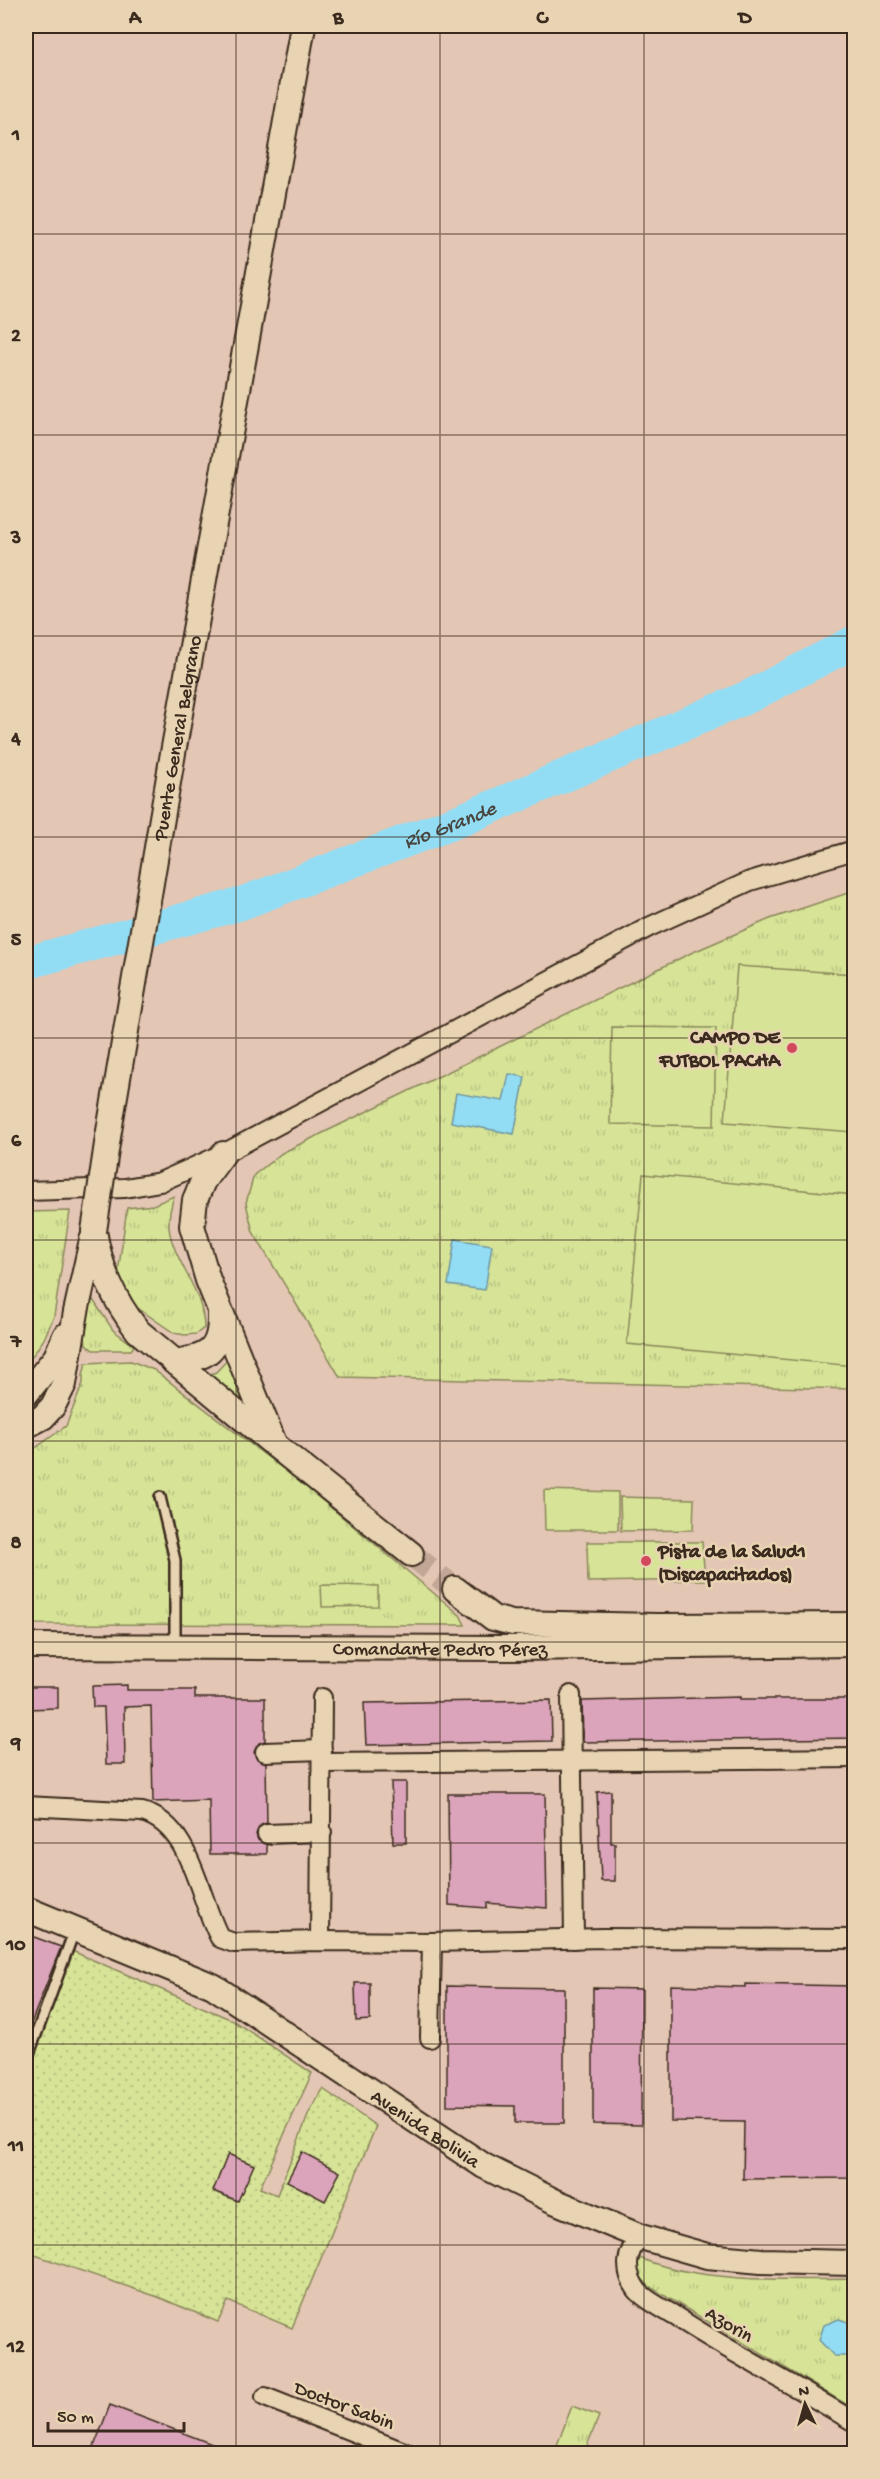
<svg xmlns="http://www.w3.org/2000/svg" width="880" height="2479" viewBox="0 0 880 2479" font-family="'Gochi Hand',sans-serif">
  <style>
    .grass { fill: url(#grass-tufts); stroke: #89875a; stroke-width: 1.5 }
    .garden { fill: url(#garden-dots); stroke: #89875a; stroke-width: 1.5 }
    .pitch { fill: #d7e497; stroke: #89875a; stroke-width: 1.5 }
    .water { fill: #93ddf4; stroke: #70959e; stroke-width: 1.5 }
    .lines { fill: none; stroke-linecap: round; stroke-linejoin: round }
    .river { stroke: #93ddf4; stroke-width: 33 }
    .building { fill: #dba4ba; stroke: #3b2a1e; stroke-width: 1.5 }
    .secondary-tunnel { stroke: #c2a796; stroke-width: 24; stroke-dasharray: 24 12; stroke-linecap: butt }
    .service-casing { stroke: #3b2a1e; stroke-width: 14 }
    .minor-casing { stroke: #3b2a1e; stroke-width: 22 }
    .secondary-casing { stroke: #3b2a1e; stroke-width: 28 }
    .service { stroke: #e8d4b2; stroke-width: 9 }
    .minor { stroke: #e8d4b2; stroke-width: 18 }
    .secondary { stroke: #e8d4b2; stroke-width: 24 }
    .secondary-bridge-casing { stroke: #3b2a1e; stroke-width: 28; stroke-linecap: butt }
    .secondary-bridge { stroke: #e8d4b2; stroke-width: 24 }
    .grid { fill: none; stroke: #3b2a1e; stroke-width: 1.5; stroke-opacity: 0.55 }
    .poi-dot { fill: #d1495b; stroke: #e8d4b2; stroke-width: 2 }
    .labels { text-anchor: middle; stroke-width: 5; stroke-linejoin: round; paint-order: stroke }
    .street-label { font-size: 20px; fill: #3b2a1e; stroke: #e8d4b2 }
    .poi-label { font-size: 20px; font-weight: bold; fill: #3b2a1e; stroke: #e8d4b2; text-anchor: end }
    .water-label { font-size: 21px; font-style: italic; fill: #48453e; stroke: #e8d4b2 }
    .neatline { fill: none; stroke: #3b2a1e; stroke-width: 2 }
    .grid-label { font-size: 20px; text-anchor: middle; font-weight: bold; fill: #3b2a1e }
  </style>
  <defs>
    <pattern id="grass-tufts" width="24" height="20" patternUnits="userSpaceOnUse" patternTransform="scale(1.5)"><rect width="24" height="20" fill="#d7e497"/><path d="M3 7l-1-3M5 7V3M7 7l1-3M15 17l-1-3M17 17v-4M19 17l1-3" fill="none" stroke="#b9c482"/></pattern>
    <pattern id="garden-dots" width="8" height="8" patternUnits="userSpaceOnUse" patternTransform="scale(1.5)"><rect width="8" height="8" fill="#d7e497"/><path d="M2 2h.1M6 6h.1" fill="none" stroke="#b9c482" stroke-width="1.8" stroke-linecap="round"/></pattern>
  </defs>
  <rect width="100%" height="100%" fill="#e4c6b4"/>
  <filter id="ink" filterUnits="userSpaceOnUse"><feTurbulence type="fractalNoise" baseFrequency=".0167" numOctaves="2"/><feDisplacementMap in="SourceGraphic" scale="12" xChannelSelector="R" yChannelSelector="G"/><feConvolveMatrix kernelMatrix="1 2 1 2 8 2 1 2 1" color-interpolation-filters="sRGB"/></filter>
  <g filter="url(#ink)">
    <g class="grass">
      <path d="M854,891V1389L340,1377L253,1232L246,1203L254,1175L282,1153L691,953L770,919Z"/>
      <path d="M174,1196C171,1206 168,1217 169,1228C173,1261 204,1290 204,1328L196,1334L185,1335L174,1333L132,1304L123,1294L118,1274L127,1208L153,1205Z"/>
      <path d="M70,1211L54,1316L44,1339L26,1365V1212Z"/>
      <path d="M89,1294L113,1330L134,1346L131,1350H93L86,1344L84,1332Z"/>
      <path d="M230,1357L253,1412L205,1376L216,1372Z"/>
      <path d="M131,1361L154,1370L299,1481L436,1595L460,1615L465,1625L26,1624V1455L66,1426L83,1383V1375L86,1363Z"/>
      <path d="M635,2256C693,2283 791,2280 854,2279V2409L650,2287L629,2266Z"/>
      <path d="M572,2406L599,2416L584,2453H554Z"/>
    </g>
    <path class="garden" d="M72,1951L232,2020L312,2073L260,2188L277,2195L309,2113L323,2089L376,2126L292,2328L228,2301L218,2322L158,2297L26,2252V2074Z"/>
    <g class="pitch">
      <path d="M737,966L854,974V1132L725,1122Z"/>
      <path d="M612,1027L716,1028L714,1126L610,1124Z"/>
      <path d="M643,1174L854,1195V1366L627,1344Z"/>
      <path d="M544,1490L618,1492V1530H545Z"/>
      <path d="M620,1497L694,1499L693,1530L621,1531Z"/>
      <path d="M587,1542H702L705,1580L588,1582Z"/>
      <path d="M321,1585L378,1586V1606L322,1607Z"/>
    </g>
    <g class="water">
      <path d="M509,1074L525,1077L514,1134L451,1122L456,1093L503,1101Z"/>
      <path d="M455,1239L492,1245L485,1290L448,1285Z"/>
      <path d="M839,2319L854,2324V2356H834L819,2340L824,2325Z"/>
    </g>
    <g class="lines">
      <path class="river" id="s1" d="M26,963L240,904L466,818L750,696L854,642"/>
    </g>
    <g class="building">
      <path d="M127,1685V1690H195V1698H265V1741L259,1743L254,1752L256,1758L266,1763L267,1823L261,1825L256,1834L258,1840L267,1845V1854H210L209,1800L153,1802L151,1706L124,1707L125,1764H106L104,1707H93L92,1686Z"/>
      <path d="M26,1687H58V1708L26,1709Z"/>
      <path d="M740,1697V1699H855V1738L583,1742L582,1701Z"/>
      <path d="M551,1700L552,1741L366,1745L364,1703Z"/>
      <path d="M391,1782H406V1843H393Z"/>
      <path d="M611,1791V1843H615V1881H601L597,1792Z"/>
      <path d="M448,1794H545L547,1908L487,1903V1908L449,1905Z"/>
      <path d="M26,1934L61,1947L26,2036Z"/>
      <path d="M355,1983H370V2020L356,2021Z"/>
      <path d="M745,1984L855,1986V2178L743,2179L744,2122L671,2121V1985L745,1987Z"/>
      <path d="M447,1986L564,1988V2123H515V2106L447,2105Z"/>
      <path d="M593,1988L642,1989L641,2125L593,2124Z"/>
      <path d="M302,2152L340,2172L325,2201L287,2181Z"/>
      <path d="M228,2154L254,2165L238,2201L213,2191Z"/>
      <path d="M110,2405L233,2452V2454H106L93,2449Z"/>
    </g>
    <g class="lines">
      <path class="secondary-tunnel" d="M411,1554L455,1589"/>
      <defs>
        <g id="service">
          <path d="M160,1497L175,1560V1645"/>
          <path d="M26,2062L75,1929"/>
        </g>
        <g id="minor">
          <path d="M26,1191L125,1188L160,1182L223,1154L649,927L750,881L854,850"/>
          <path d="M571,1695L574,1939"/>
          <path d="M265,1752L322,1750"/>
          <path d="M323,1763L854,1758"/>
          <path d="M26,1806L142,1812C192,1825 198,1898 220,1938L234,1943L320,1941L432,1942L430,2038"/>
          <path d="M267,1834L322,1832"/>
          <path d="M320,1941L322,1698"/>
          <path d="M432,1942L603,1938L854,1939"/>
          <path d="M641,2237C625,2252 624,2272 637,2290C645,2300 664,2309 675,2316C733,2354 795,2385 854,2422"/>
          <path d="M265,2397L409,2454"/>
        </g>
        <g id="secondary">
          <path id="s2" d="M108,1137L173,753L303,26"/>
          <path d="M223,1154L203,1181L195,1200L192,1226L208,1280L274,1443"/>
          <path d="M94,1231C101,1271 113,1299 138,1331L276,1446L411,1554"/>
          <path d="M174,1362C207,1358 221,1351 220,1315"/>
          <path d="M26,1394L56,1357L65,1336"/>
          <path d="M26,1426L43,1417L53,1406L64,1384L76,1312L92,1240"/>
          <path d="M455,1589L493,1618L512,1623L657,1626L854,1625"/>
          <path id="s3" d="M26,1646L512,1648L854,1644"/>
          <path id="s4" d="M26,1909L213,1986L484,2166L554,2201L641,2237L707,2256L761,2261L854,2263"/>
        </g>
      </defs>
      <use href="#service" class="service-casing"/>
      <use href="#minor" class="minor-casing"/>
      <use href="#secondary" class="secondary-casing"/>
      <use href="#service" class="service"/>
      <use href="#minor" class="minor"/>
      <use href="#secondary" class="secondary"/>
      <defs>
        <path id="secondary-bridge" d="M94,1231L108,1137"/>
      </defs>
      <use href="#secondary-bridge" class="secondary-bridge-casing"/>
      <use href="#secondary-bridge" class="secondary-bridge"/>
    </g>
  </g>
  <path class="grid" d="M236,26V2454M440,26V2454M644,26V2454M26,234H854M26,435H854M26,636H854M26,837H854M26,1038H854M26,1240H854M26,1441H854M26,1642H854M26,1843H854M26,2044H854M26,2245H854"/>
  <g class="poi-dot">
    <circle cx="792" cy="1048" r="6"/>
    <circle cx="646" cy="1561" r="6"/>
  </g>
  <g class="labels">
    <g class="street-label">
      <text dy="7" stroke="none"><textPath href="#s2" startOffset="405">Puente General Belgrano</textPath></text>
      <text dy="7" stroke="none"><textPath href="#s3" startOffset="414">Comandante Pedro Pérez</textPath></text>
      <text dy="7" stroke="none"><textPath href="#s4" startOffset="458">Avenida Bolivia</textPath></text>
      <text transform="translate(730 2323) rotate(31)" y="7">Azorin</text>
      <text transform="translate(345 2404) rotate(21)" y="7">Doctor Sabin</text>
    </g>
    <g class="poi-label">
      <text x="780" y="1043">CAMPO DE<tspan x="780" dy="23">FUTBOL PACHA</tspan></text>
      <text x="658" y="1557" text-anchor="start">Pista de la Salud1<tspan x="658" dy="23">(Discapacitados)</tspan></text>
    </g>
    <g class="water-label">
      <text dy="7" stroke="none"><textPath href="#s1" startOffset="446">Río Grande</textPath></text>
    </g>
  </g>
  <rect width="880" height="2479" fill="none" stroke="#e8d4b2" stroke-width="66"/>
  <g transform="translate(805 2404) rotate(355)" stroke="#e8d4b2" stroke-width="4.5" paint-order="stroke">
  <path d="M0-4.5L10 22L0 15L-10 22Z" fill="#3b2a1e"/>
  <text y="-9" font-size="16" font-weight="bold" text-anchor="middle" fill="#3b2a1e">N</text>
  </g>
  <path d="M48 2422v9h136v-9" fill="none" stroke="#3b2a1e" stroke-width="3"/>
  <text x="57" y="2422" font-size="18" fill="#3b2a1e" stroke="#e8d4b2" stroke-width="4.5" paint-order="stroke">50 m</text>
  <rect x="33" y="33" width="814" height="2413" class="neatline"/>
  <g class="grid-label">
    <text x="135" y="23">A</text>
    <text x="338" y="23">B</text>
    <text x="542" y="23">C</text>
    <text x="745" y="23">D</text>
    <text x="16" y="140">1</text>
    <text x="16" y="341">2</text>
    <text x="16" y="543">3</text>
    <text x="16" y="744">4</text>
    <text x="16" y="945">5</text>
    <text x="16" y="1146">6</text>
    <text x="16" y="1347">7</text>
    <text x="16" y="1548">8</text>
    <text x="16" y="1749">9</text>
    <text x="16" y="1950">10</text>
    <text x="16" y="2151">11</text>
    <text x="16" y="2352">12</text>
  </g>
</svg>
